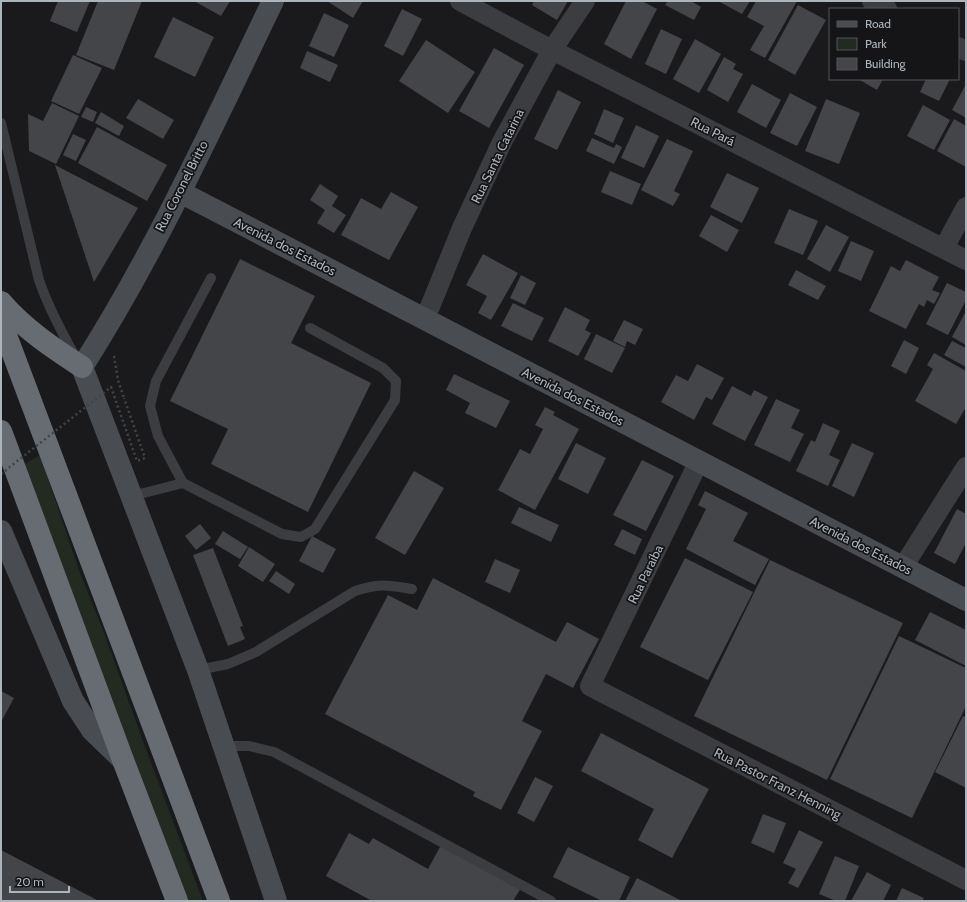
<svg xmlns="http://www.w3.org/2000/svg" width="967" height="902" viewBox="0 0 967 902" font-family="Cabin,sans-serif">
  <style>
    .green { fill: #222a21 }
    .building { fill: #444549 }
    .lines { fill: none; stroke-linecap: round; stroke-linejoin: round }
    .path { stroke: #414448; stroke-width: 2.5; stroke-dasharray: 2 3; stroke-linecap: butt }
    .lane { stroke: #3b3d41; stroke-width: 10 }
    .street { stroke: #3b3d41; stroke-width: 20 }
    .secondary { stroke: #494c51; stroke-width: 22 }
    .highway { stroke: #676c72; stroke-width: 22 }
    .path-bridge { stroke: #414448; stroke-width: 2.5; stroke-dasharray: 2 3; stroke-linecap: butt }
    .labels { text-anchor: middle; stroke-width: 3.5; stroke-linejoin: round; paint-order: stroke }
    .street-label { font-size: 13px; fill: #acb4bc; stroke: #151517 }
  </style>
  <rect width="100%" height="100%" fill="#1a1a1c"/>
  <path class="green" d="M40,455L79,570L106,638L141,736L203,901H184L23,465Z"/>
  <g class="building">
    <path d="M58,1H90L77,32L50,21Z"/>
    <path d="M98,1H142L114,70L76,55Z"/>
    <path d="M194,1H230L221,16Z"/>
    <path d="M327,1H363L353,18Z"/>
    <path d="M534,1H568L557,20L532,5Z"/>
    <path d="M626,1H642L657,9L631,59L604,44Z"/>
    <path d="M668,1H691L701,7L694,20L665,5Z"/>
    <path d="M718,1H750L742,14Z"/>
    <path d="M756,1H797L765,58L750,50L764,26L747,17Z"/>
    <path d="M798,5L826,20L795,75L768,60Z"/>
    <path d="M402,9L422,19L403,56L384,46Z"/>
    <path d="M324,13L349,25L334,57L309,46Z"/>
    <path d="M173,17L214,37L195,77L154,57Z"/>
    <path d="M661,29L682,39L666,74L645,64Z"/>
    <path d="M695,39L721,54L699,93L673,79Z"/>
    <path d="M426,40L475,72L448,113L399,81Z"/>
    <path d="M494,48L524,65L489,128L459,111Z"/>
    <path d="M307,51L338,65L330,82L300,68Z"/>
    <path d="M73,55L102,68L79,114L51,101Z"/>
    <path d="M724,57L736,64L733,69L743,74L728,102L707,90Z"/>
    <path d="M858,79H883L877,90Z"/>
    <path d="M926,79H950L939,101L920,92Z"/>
    <path d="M752,84L781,100L766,128L737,112Z"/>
    <path d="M966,84V118L952,110Z"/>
    <path d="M558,90L581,102L557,150L534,139Z"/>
    <path d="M790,93L817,107L797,146L770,133Z"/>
    <path d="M138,99L174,120L163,139L126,118Z"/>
    <path d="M826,99L860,113L839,164L805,151Z"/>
    <path d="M52,103L79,116L56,164L29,151L28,114L43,121Z"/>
    <path d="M923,105L950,120L934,150L907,136Z"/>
    <path d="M86,107L97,112L93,122L81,117Z"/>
    <path d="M604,109L624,118L613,143L594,134Z"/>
    <path d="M101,112L124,126L119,136L95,123Z"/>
    <path d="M954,119L966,126V167L937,151Z"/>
    <path d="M636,125L659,136L644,168L621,158Z"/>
    <path d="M97,127L167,165L147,201L78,163Z"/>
    <path d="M73,134L86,140L76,161L63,155Z"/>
    <path d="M592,138L614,148L616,144L622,147L614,164L586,151Z"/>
    <path d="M667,139L693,151L674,191L680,194L673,206L641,190Z"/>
    <path d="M55,165L138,208L94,282Z"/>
    <path d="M610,171L641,184L632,205L601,192Z"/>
    <path d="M727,173L759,188L742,223L710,207Z"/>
    <path d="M320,184L338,196L332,206L346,215L334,233L317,223L325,210L310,200Z"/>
    <path d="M391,192L418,207L389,260L341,235L361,198L381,209Z"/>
    <path d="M789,209L818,221L803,255L774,243Z"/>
    <path d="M711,215L739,230L727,252L699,236Z"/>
    <path d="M826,225L849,237L830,272L807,259Z"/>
    <path d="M851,241L874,251L861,281L838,271Z"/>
    <path d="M483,254L518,273L491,320L478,313L487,296L466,285Z"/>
    <path d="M240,259L315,296L291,343L371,383L308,512L211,464L228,429L170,401Z"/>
    <path d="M906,260L939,277L932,290L940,293L934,304L927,300L924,307L919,304L906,329L869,311L891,266L900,271Z"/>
    <path d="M796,270L826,286L818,300L788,285Z"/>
    <path d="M521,275L536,283L525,305L510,298Z"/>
    <path d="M947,283L966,292V300L948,335L926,324Z"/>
    <path d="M513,303L544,318L532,341L501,326Z"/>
    <path d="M565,307L590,320L585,330L591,333L578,356L548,341Z"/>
    <path d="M966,311V345L952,337Z"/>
    <path d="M624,320L643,329L635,345L627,341L625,347L613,341Z"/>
    <path d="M596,334L625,348L612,373L584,359Z"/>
    <path d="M904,340L919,348L906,374L891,366Z"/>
    <path d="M952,341L966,348V367L944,355Z"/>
    <path d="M934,353L966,371V407L956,424L915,401L933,369L927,365Z"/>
    <path d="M697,364L724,378L712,400L706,397L694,420L661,402L676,375L688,381Z"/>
    <path d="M454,374L510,401L496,428L465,413L470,403L446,390Z"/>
    <path d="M732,386L751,396L754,390L768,397L745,441L712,424Z"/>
    <path d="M776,399L800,410L791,428L804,434L790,462L754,445Z"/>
    <path d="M545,407L555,412L553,415L579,429L535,510L498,490L520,449L530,454L543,429L535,425Z"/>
    <path d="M823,423L840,431L829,455L840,460L828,486L796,471L811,440L815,442Z"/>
    <path d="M576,443L606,458L588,494L558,479Z"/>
    <path d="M852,443L874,453L854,497L832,486Z"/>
    <path d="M642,460L674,476L646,531L613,515Z"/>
    <path d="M414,471L444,488L405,555L375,538Z"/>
    <path d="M705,491L748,513L733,541L769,559L755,585L686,549L706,509L698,505Z"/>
    <path d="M519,507L559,525L551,542L511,523Z"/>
    <path d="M957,509L966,514V543L955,564L934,553Z"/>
    <path d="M200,524L211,538L196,550L185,536Z"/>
    <path d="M622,529L642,539L635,555L614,545Z"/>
    <path d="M223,531L248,547L240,559L215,544Z"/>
    <path d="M312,536L336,549L323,573L299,561Z"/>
    <path d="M249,547L275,564L263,582L238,566Z"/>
    <path d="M213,548L243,626L240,627L245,639L228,646L193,555Z"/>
    <path d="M685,558L753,592L708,680L640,647Z"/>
    <path d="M495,559L520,570L510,593L485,582Z"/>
    <path d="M770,560L903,623L827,780L694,716Z"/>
    <path d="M276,571L295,584L289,594L269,581Z"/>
    <path d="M433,578L556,642L567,622L599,639L573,688L546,674L545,676L522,721L542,731L501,810L473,796L475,792L325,714L388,595L417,610Z"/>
    <path d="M930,612L966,630V666L915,640Z"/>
    <path d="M899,636L966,668V706L912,818L830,779Z"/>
    <path d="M1,691L14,698L1,722Z"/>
    <path d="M963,716L966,717V788L935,772Z"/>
    <path d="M601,733L709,789L672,858L638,840L654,809L581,771Z"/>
    <path d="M535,777L553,786L534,822L517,813Z"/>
    <path d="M763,814L786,823L774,853L751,843Z"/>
    <path d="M799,830L823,842L798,888L788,883L796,869L783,863Z"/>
    <path d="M349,833L369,844L373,838L428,869L441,845L521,888L513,901H372L326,876Z"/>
    <path d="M568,847L630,877L619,901H602L553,877Z"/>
    <path d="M1,850L99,901H1Z"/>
    <path d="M835,856L859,866L845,901H836L819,894Z"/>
    <path d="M867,872L891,885L883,901H851Z"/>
    <path d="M637,878L682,901H625Z"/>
    <path d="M902,888L924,898L922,901H896Z"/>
  </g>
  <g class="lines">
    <path class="path" d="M114,356L118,380L124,398"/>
    <g class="lane">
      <path d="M1,123L39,280C48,307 61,331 75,356"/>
      <path d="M183,483L158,436L150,406L156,381L211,278"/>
      <path d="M132,496L183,483L282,534L301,537L315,529L395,400L396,381L383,368L310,328"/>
      <path d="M198,670L228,664L256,652L355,591C380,583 387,585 412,589"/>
      <path d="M224,746H249L274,752L551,901"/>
    </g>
    <g class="street">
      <path d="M460,1L552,50L966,260"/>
      <path d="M872,1L887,9"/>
      <path d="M958,47L966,51"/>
      <path d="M944,248L966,207"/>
      <path d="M425,319L462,228L502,142L552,50L585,1"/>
      <path d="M699,461L590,686L966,880"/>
      <path d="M903,567L966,467"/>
    </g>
    <g class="secondary">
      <path d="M273,1C213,125 156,251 82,367L198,670L276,901"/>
      <path d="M180,192L966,600"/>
      <path d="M1,531L73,701L92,730L123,760"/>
    </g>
    <g class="highway">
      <path d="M1,302C24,329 53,348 82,367"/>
      <path d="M1,322L219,901"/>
      <path d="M1,431L123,760L177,901"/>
    </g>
    <path class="path-bridge" d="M1,474L111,387L137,461L145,458L124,398"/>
  </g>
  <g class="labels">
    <g class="street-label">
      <text transform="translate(713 131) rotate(27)" y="5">Rua Pará</text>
      <text transform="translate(497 156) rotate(-64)" y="5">Rua Santa Catarina</text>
      <text transform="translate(181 186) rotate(-63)" y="5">Rua Coronel Britto</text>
      <text transform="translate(285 246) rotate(27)" y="5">Avenida dos Estados</text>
      <text transform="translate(573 396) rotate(27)" y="5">Avenida dos Estados</text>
      <text transform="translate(861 545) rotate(27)" y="5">Avenida dos Estados</text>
      <text transform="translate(645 574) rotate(-64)" y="5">Rua Paraíba</text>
      <text transform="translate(778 783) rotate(27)" y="5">Rua Pastor Franz Henning</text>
    </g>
  </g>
  <rect width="967" height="902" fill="none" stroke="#acb4bc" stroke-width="4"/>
  <rect x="829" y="8" width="130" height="72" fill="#151517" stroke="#515559"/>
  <rect x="837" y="21" width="20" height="6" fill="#494c51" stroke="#515559"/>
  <text x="865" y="28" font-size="12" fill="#acb4bc">Road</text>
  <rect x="837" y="38" width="20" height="12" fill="#222a21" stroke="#515559"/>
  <text x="865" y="48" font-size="12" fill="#acb4bc">Park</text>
  <rect x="837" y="58" width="20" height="12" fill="#444549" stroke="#515559"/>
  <text x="865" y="68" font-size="12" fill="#acb4bc">Building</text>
  <path d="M10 886v6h59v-6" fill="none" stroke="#acb4bc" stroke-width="2"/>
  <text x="16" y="886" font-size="12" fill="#acb4bc" stroke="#151517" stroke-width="3" paint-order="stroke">20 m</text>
</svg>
